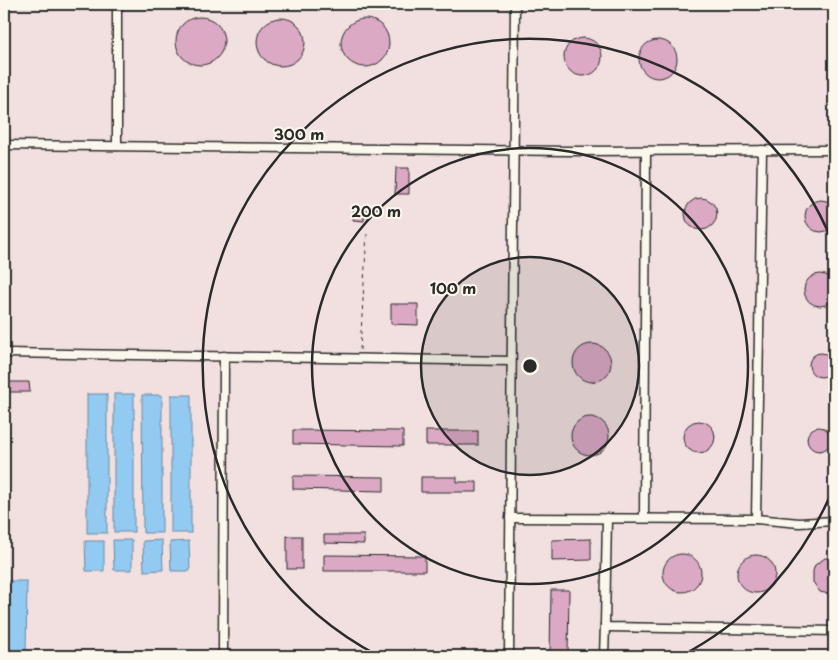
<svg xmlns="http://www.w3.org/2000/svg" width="838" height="660" viewBox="0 0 838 660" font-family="'Playpen Sans',sans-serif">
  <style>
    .built { fill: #f2e0e0 }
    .water { fill: #92caf1; stroke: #698aa2 }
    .building { fill: #dca9c5; stroke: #2b2b2b }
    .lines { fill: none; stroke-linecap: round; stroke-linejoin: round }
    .minor-casing { stroke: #2b2b2b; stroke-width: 11 }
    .path { stroke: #2b2b2b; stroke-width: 1; stroke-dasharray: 4 4; stroke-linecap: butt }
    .minor { stroke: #fbf7ec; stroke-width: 8 }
    .ring { fill: none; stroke: #2b2b2b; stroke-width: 2.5 }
    .centre { fill: #2b2b2b; stroke: #fbf7ec; stroke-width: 2.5 }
    .ring-label { font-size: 15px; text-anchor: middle; font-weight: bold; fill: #2b2b2b; stroke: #fbf7ec; stroke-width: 4; stroke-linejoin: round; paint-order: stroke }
  </style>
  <rect width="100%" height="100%" fill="#fbf7ec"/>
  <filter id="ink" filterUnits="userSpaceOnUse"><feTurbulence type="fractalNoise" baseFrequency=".02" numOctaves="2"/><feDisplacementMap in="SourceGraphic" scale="10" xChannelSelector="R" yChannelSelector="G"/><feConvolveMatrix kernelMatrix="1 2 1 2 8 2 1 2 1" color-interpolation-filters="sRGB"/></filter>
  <g filter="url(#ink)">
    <rect class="built" x="4" y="4" width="830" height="652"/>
    <g class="water">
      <rect x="87" y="394" width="20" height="139"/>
      <rect x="114" y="394" width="20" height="138"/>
      <path d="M142,395H162V533H143Z"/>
      <rect x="171" y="395" width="20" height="138"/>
      <path d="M113,540H132V570H114Z"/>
      <path d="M162,540L163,570L144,571L143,541Z"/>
      <path d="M85,541H104V571H86Z"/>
      <path d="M189,541L190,571H171L170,542Z"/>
      <path d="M4,581H27L26,656H4Z"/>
    </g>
    <g class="building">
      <circle cx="200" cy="41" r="24"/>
      <circle cx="281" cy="42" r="24"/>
      <circle cx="365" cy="43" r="24"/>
      <circle cx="583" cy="57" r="19"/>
      <circle cx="658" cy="59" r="19"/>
      <path d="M396,168H409V194H395Z"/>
      <circle cx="701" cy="214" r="16"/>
      <circle cx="821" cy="216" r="16"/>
      <path d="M354,209L369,210L368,218L364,217V221L353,220Z"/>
      <circle cx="820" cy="290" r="16"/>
      <path d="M391,304H418V325L391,324Z"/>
      <circle cx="592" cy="363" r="19"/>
      <circle cx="821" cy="365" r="12"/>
      <path d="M4,382H29L30,392H4Z"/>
      <circle cx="590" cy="436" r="19"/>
      <circle cx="699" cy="437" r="16"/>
      <circle cx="819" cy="439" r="12"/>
      <path d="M293,430L403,431V446L293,444Z"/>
      <rect x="426" y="431" width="52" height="14"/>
      <path d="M293,476L384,477V491L293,489Z"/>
      <path d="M421,477H457V482H477V492H421Z"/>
      <path d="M324,535H364V544L324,543Z"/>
      <rect x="287" y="536" width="15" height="33"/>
      <path d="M591,539V560L552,561V540Z"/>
      <circle cx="682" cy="573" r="19"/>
      <path d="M324,555L425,556V571H324Z"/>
      <circle cx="756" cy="574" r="19"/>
      <path d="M825,558H834V595L820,592L813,582V571L815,565Z"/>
      <path d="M551,590H569L568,656H550Z"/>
    </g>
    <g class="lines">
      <defs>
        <g id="minor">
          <path d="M4,145L568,151L834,150"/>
          <path d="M117,146V9L120,4"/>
          <path d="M762,150L756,519L799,523L834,521"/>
          <path d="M4,353L511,361"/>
          <path d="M510,518L756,519"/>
          <path d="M607,518L605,625L608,627L834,631"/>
          <path d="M644,518L646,151"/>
          <path d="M223,656L224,356"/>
          <path d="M509,656L515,4"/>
          <path d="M604,656L605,625"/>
        </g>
      </defs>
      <use href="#minor" class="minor-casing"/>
      <path class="path" d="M360,350L367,232"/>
      <use href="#minor" class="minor"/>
    </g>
  </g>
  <circle cx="530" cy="366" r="109" fill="#2b2b2b" fill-opacity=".12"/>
  <g class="ring">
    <circle cx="530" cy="366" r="109"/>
    <circle cx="530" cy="366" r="218"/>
    <path d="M834 486A327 327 0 0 1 681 656M379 656A327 327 0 1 1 834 246"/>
  </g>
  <circle cx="530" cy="366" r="8" class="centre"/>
  <g class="ring-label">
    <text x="299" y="140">300 m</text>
    <text x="376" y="217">200 m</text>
    <text x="453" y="294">100 m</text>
  </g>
  <rect width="838" height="660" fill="none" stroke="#fbf7ec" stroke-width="20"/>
  <rect x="10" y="10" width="818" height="640" fill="none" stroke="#2b2b2b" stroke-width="2" filter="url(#ink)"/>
</svg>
